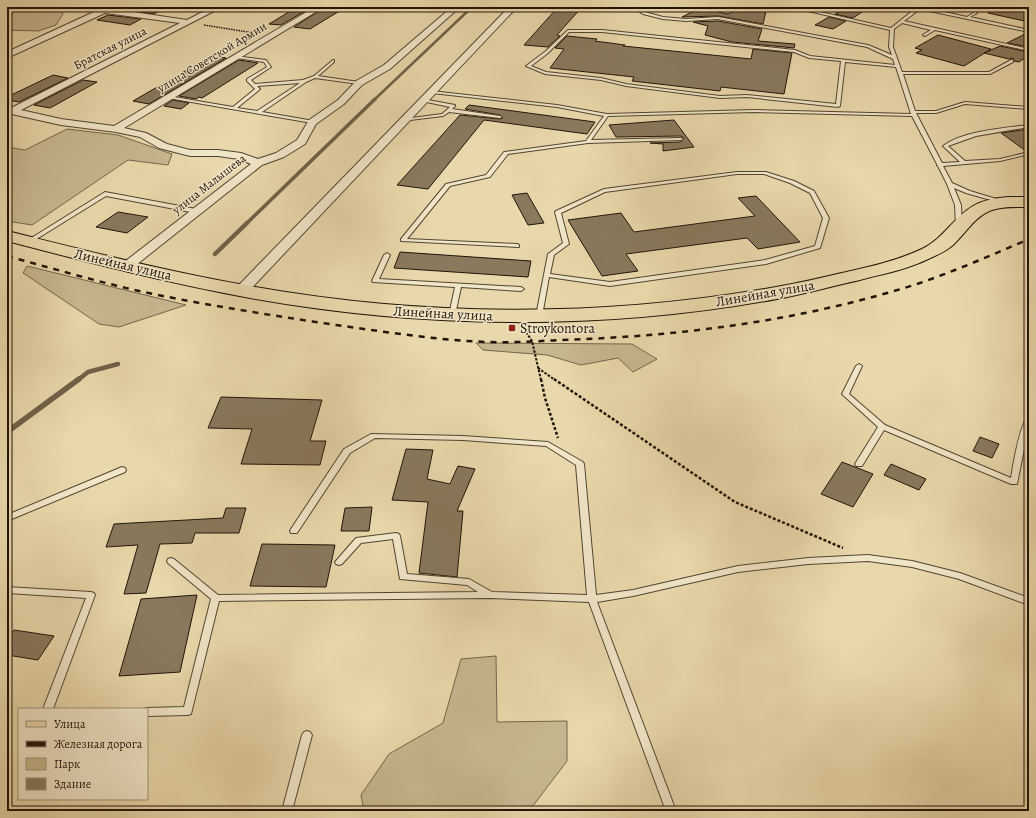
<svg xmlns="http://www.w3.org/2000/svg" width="1036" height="818" viewBox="0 0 1036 818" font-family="Alegreya,serif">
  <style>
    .green { fill: #c7b78f; stroke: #74654c }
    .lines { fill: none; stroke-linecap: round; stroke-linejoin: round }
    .stream-far3 { stroke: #706149; stroke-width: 2.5 }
    .stream-far2 { stroke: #706149; stroke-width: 3.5 }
    .stream-far1 { stroke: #706149; stroke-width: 4.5 }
    .stream { stroke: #706149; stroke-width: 5.5 }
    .building { fill: #89795d; stroke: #201309 }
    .service-casing { stroke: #524432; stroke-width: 2 }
    .minor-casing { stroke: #524432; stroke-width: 2 }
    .primary-casing { stroke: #201309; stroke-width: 2 }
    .path-far2 { stroke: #201309; stroke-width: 1.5; stroke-dasharray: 1.5 1; stroke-linecap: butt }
    .path-far1 { stroke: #201309; stroke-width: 2; stroke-dasharray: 2.5 1.5; stroke-linecap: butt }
    .path { stroke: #201309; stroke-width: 2.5; stroke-dasharray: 3 2; stroke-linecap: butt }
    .service { fill: #f1e6c8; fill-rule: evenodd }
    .minor { fill: #f1e6c8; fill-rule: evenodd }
    .primary { fill: #e9d8ab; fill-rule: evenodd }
    .rail { stroke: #201309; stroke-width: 2.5; stroke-dasharray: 6 6; stroke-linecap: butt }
    .poi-dot { fill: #8f2418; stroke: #f1e6c8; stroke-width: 1.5 }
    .labels { text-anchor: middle; stroke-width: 3; stroke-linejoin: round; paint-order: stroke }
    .far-street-label { font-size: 12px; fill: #201309; stroke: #f1e6c8 }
    .street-label { font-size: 14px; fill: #201309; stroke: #f1e6c8 }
    .poi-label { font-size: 14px; fill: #201309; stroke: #f1e6c8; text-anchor: start }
  </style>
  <rect width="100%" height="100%" fill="#e9d8ab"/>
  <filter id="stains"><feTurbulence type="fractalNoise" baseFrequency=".005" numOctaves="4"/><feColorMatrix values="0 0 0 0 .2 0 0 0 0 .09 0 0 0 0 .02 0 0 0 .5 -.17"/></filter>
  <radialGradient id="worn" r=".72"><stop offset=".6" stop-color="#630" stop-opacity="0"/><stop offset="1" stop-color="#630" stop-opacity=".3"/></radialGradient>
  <g class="green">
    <path d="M29,7L62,10L63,14L56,25L38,31L7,30V10Z"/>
    <path d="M67,129L118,135L172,154L168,165L128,160L32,225L7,221V147L25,150Z"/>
    <path d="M27,266L186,305L119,327L99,324L23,273Z"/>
    <path d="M476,343L632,344L657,359L633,372L618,358L581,365L547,355L483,350Z"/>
    <path d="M496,656L497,722L567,721V761L529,811H364L361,795L389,754L443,723L461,659Z"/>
  </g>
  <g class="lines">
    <path class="stream-far3" d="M374,100L472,7"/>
    <path class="stream-far2" d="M246,224L375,99"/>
    <g class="stream-far1">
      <path d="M215,254L247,223"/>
      <path d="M78,380L88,372L118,364"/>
    </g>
    <path class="stream" d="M7,432L79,379"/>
  </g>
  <g class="building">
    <path d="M125,7H141L162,10L153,14L121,9Z"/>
    <path d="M297,7H312L281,25L269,24Z"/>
    <path d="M325,7H346L310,29L294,27Z"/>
    <path d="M558,7H582L557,35L560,36L548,47L524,45Z"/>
    <path d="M742,7H767L763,24L718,16L682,17L700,8L728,14Z"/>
    <path d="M848,7H863L865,10L853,18L835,14Z"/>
    <path d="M988,7H1029V22L988,13Z"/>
    <path d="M108,15L141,19L130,25L97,20Z"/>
    <path d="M829,17L846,21L833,29L815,25Z"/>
    <path d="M718,21L762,29L758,41L795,44L794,48L732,42L705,35L708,26L693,22Z"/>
    <path d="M1027,33H1029V47L1007,43Z"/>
    <path d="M938,35L991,49L964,66L916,53L922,50L915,48Z"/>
    <path d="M567,36L597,39L595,41L625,45L623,46L751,59L753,49L792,53L784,94L721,87L720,91L632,81L634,77L550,68L564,49L555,48Z"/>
    <path d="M1000,46L1029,52V55L1019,62L1014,61L1013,58L1009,59L984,53Z"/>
    <path d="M211,56L226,58L149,104L133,101Z"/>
    <path d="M239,60L258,63L202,98L199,97L196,99L179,96Z"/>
    <path d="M53,75L68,78L19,102L7,100V97Z"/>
    <path d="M83,80L97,82L50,108L34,105Z"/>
    <path d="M173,100L189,103L181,109L164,106Z"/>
    <path d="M469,105L491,108L595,122L587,134L484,120L428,189L397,185L460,115L500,119L503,118L500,115L465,109Z"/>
    <path d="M674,120L694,147L663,151V144L650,143L681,142L684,138L681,136L616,137L609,125Z"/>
    <path d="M1029,129V151H1026L1001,133Z"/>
    <path d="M527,193L544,223L528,225L512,195Z"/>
    <path d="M756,196L800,242L758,249L747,238L626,254L638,271L602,276L568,220L621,213L634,232L755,216L738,198Z"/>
    <path d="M118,212L148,217L127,233L96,227Z"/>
    <path d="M400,252L531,261L528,277L394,268Z"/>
    <path d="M221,397L322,400L310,441H326L320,465L241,464L252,429L208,428Z"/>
    <path d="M980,437L999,444L992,458L973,451Z"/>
    <path d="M406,449L433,450L427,479L450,484L458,466L475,469L457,511H463L457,577L419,573L428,502L392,500Z"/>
    <path d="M842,462L873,474L853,507L821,494Z"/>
    <path d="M891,464L926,479L919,490L884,475Z"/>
    <path d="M372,507L369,531H341L345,508Z"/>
    <path d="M226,508H246L239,533H195L192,543L160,544L146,593L124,594L138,545L106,547L114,524L223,518Z"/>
    <path d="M262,544L335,545L326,587L250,586Z"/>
    <path d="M197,595L180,672L119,676L141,599Z"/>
    <path d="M14,630L54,636L38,660L7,655V639Z"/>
  </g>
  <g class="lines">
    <defs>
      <g id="service">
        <path d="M633,7H637L648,13L663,17L686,19L718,17L868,45L892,55L889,47L890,30L791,7H798L891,28L916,8L914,7H922L967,17L976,11L977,13L970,17L1029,30V32L920,9L904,21L1029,49V51L935,30L925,36L923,35L924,34L931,30L902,23L894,29L893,47L902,72H989L1011,60H1013V62L990,74H903L915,111H936L965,102L1029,107V109L965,104L936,113H916L942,163L960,162L943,146C963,131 1004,128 1029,125V127L976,136L948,146L965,161L1000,159L1029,152V154L1000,161L943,166L952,183L970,191L1003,201L1000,203L998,202L966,193L954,188L961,205L962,226L959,228L956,226L955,205L947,184L938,166L937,165V164L912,116L754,112L608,116L591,140L681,138L683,139L681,140L588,143L508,154L490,177L450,186L407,239L517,244L519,245V247L401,241V239L446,184L486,175L504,152L586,141L604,116L557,107L432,93L430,92L431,91L557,105L607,114L754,110L911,114L896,67L845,62L840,106L838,107L747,97L720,98L626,86L601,80L545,74L526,66L546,51L568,30H602L795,50L810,56L895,65L893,59L867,47L718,19L686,21L663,19L643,14ZM569,32H602L794,52L809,58L841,61L836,104L747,95L720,96L626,84L601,78L546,72L531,66L548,53Z"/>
        <path d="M235,56L266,60L271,67L251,80L255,84L303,80L314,76L333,60H334V62L318,76L359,82L361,83L359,84L315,78L306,82L262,112L314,121V122L312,123L168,98L166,97L168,96L233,107L255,89L247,81V79L267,67L264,62L236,58L234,57ZM300,83L257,111L237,108L259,90L260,89L257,86Z"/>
        <path d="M422,99L455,105V106L452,109L500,116L502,117L500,118L449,112L443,116L402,121V120L404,119L442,114L450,107L422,101Z"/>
        <path d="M737,172H766L794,181L814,191L829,218L820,248L766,264L610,286L549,277L542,316L541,317H537L536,316L548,254L563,243L555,212L556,211L604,189ZM737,174H764L790,183L810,193L823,218L815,246L765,260L610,282L550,274L554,255L569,244L561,213L605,192Z"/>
        <path d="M105,192L196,209L199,211L196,213L106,196L30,243H26L25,242Z"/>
        <path d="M387,253L390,255L379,279L521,287L524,289L521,291L461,287L455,315L452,317L450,316L449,315L455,287L373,282L372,281L384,255Z"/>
        <path d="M859,364L862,366L849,394L885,425L1011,478C1013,466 1020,421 1029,417V429L1027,434H1029V439H1026L1017,484H1011L884,430L862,466H856L855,464L878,427L842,394L856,366Z"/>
        <path d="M7,387H9L10,392L7,394Z"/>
        <path d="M371,434L463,436L548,442L583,462L584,464L596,595L633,590L738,566L808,558L868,555L912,561L960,573L1029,598V605L959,579L912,567L868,561L808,564L738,572L633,596L597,602L676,811H666L589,602L490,598L219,601L191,714L188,715L147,716V709H144L147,708L184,707L211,599L168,563L167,561L168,559L171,558L174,559L218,595L478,592L467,585L400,579L393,539L361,543L342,564L339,565L336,564L335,562L356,538L396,533L399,534L400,536L407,574L469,579L492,592L587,595L576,465L546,446L463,440L375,438L350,453L297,533H291L290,531L291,529L344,449Z"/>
        <path d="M122,467L125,468L126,470L125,472L7,521V515Z"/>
        <path d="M7,587L91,592L94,593L95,595L53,709H43L86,598L7,593Z"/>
        <path d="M307,731L310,732L312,735L292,811H282L302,735L304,732Z"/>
      </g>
      <g id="minor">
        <path d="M78,7H115L113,9L187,20L212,7H222L21,110L61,119L114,126L315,7H324L124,128L146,133L167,144L190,150H218L241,153L258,159L276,153L297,140L309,120L338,100L356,81L384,65L452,7H460L390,69L362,85L344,104L316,124L305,144L284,157L262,165L131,269H123L121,266L123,263L251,164L239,159L218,156H190L159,148L140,137L116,132L61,125L7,113V107L11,108L180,23L105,13L7,58V52L96,11L82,9Z"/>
        <path d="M509,7H517L246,294H236L235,291L236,288Z"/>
      </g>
      <path id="primary" d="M1008,197H1029V207C1017,207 1004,206 992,210C975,216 966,233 953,245C945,252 935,256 926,260C905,270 882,274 860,280C832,286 805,294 777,299C604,331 423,329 250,298C168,283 87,262 7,241V231C88,251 168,272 250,286C423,317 603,318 776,287C799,283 820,278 842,273C869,267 896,261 922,249C943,239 953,218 973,206C983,200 996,198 1008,197Z"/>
    </defs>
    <use href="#service" class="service-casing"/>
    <use href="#minor" class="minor-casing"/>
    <use href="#primary" class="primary-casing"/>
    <path class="path-far2" d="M204,25L254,33"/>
    <g class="path-far1">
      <path d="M524,329L532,341L541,380"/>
      <path d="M538,368L555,380"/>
    </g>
    <g class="path">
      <path d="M541,379L545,398L558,438"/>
      <path d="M554,379L735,502L843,548"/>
    </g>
    <use href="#service" class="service"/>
    <use href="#minor" class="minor"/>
    <use href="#primary" class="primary"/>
    <path class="rail" d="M7,256C51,268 95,281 139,291C204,305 270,315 336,325C386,332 436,340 487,342C520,343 553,340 586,339C698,334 810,318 917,284C955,271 992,255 1029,239"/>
  </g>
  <rect class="poi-dot" x="508" y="324" width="8" height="8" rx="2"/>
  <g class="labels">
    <g class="far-street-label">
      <text transform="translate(110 48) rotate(-27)" y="4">Братская улица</text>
      <text transform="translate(212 57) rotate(-31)" y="4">улица Советской Армии</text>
      <text transform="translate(209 184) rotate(-38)" y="4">улица Малышева</text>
    </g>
    <g class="street-label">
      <text transform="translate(123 264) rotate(13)" y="5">Линейная улица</text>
      <text transform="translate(765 293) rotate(-10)" y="5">Линейная улица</text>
      <text transform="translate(443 313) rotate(3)" y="5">Линейная улица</text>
    </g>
    <g class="poi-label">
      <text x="520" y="333">Stroykontora</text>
    </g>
  </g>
  <rect width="1036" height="818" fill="none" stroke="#e9d8ab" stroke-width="24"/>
  <rect x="8" y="8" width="1020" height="802" fill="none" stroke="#201309" stroke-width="2"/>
  <rect x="12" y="12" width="1012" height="794" fill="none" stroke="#201309"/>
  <rect x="18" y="708" width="130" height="92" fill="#f1e6c8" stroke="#9d927c"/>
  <rect x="26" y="721" width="20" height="6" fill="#e9d8ab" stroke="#9d927c"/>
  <text x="54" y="728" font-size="12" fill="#201309">Улица</text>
  <rect x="26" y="741" width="20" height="6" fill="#201309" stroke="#9d927c"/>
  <text x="54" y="748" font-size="12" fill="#201309">Железная дорога</text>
  <rect x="26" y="758" width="20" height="12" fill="#c7b78f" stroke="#9d927c"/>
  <text x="54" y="768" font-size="12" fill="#201309">Парк</text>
  <rect x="26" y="778" width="20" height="12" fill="#89795d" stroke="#9d927c"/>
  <text x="54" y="788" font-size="12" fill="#201309">Здание</text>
  <rect width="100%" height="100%" filter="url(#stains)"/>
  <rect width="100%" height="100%" fill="url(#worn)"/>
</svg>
